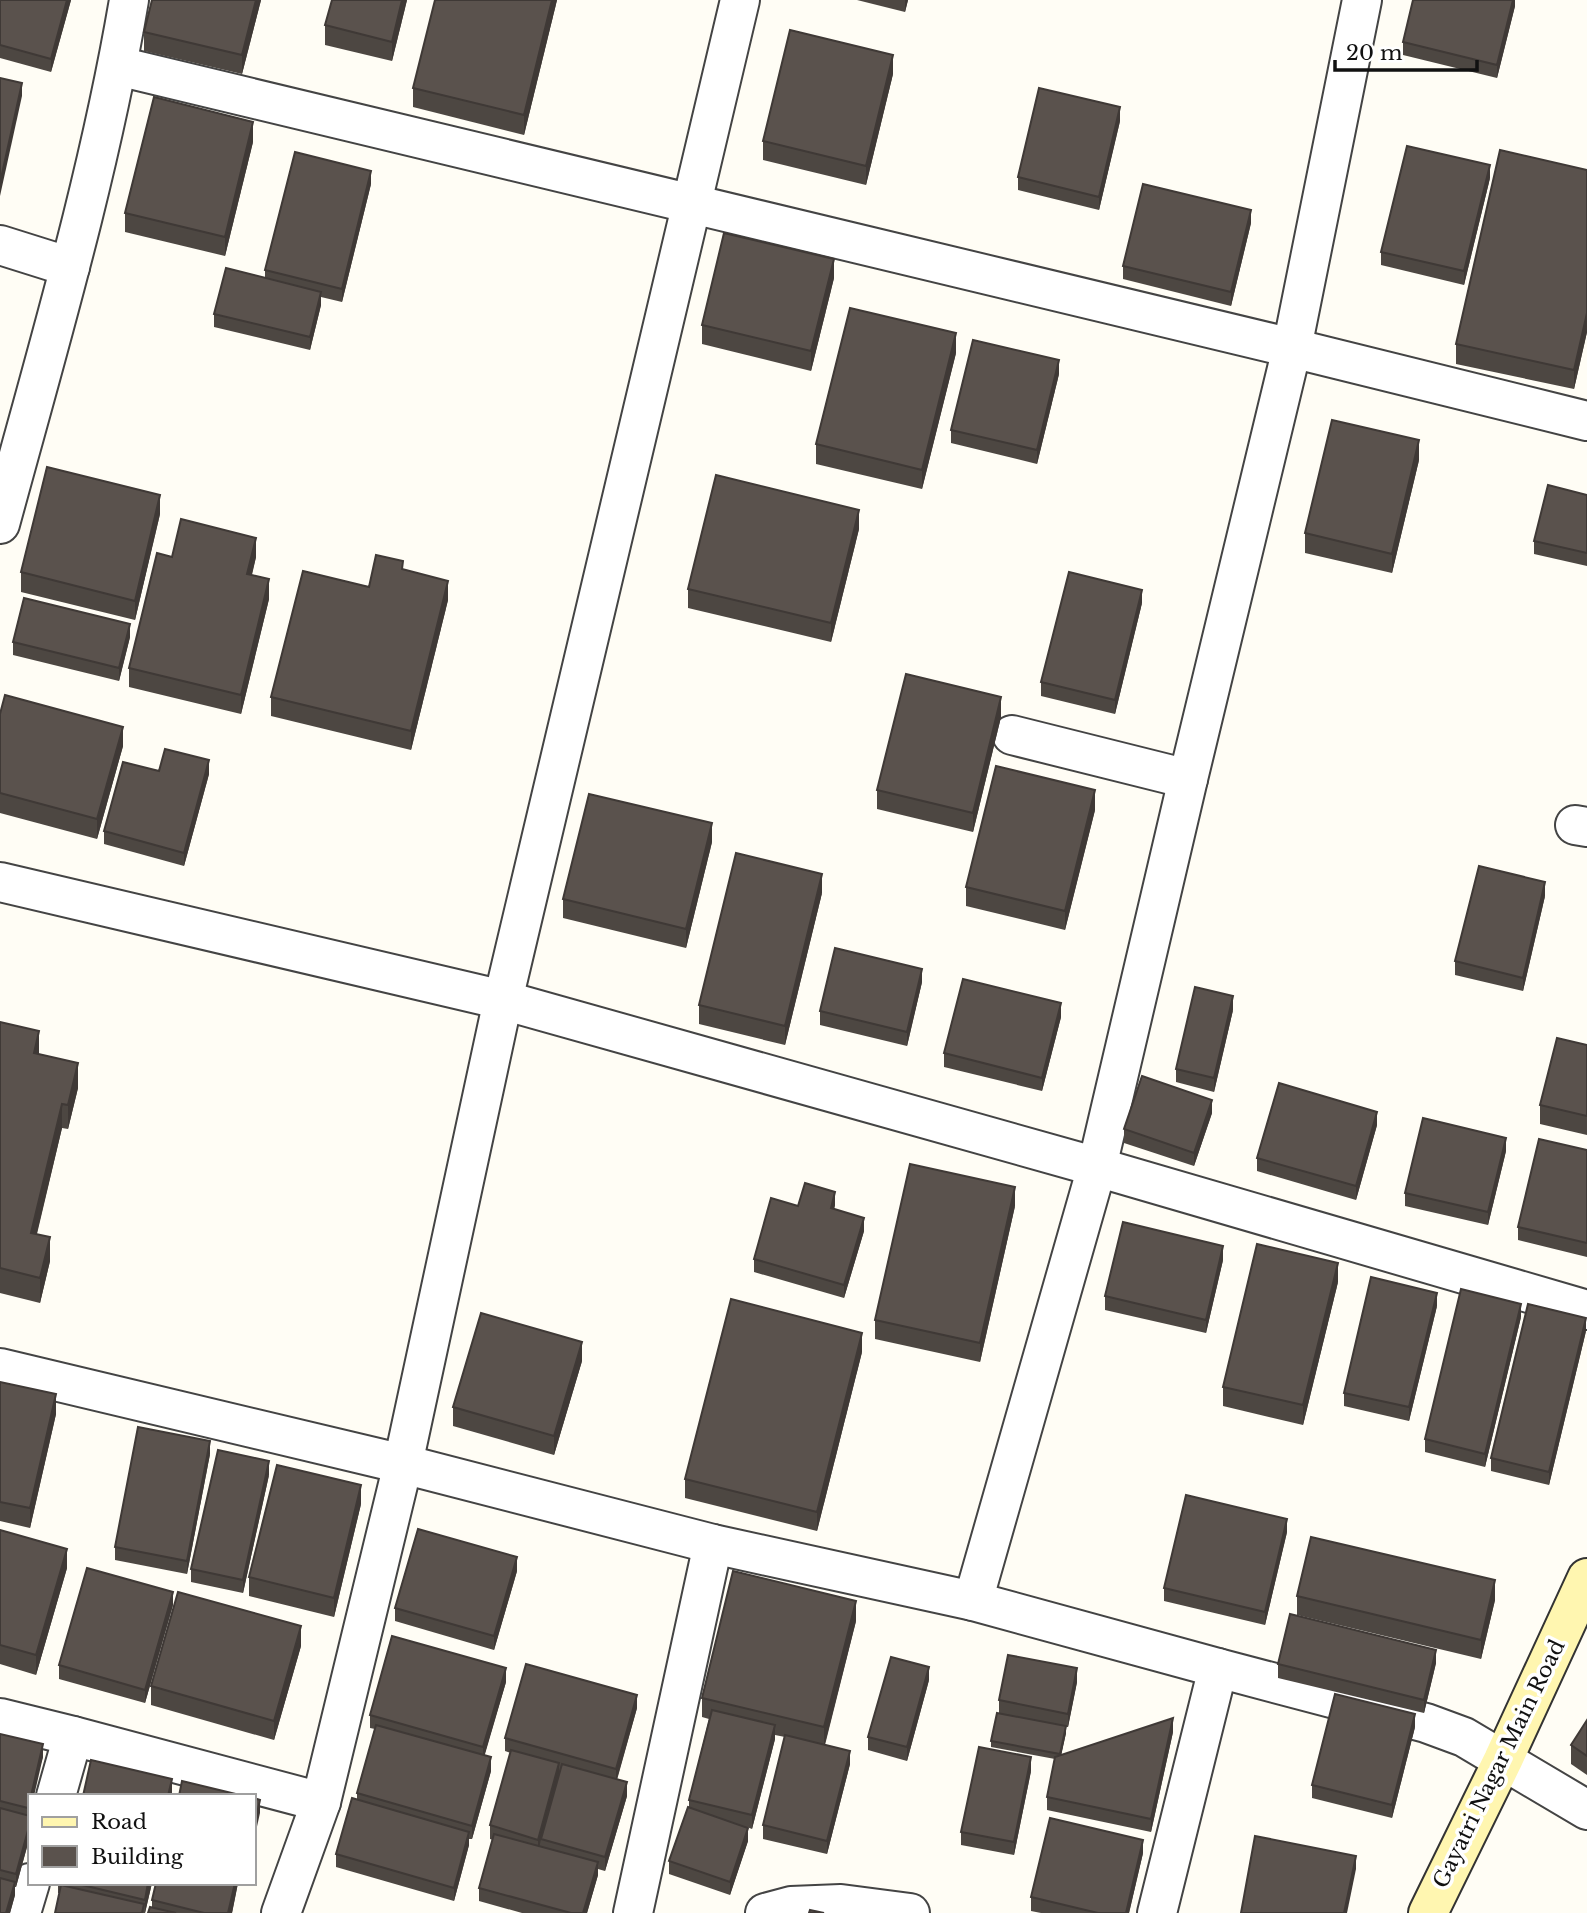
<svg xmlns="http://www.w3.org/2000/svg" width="1587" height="1913" viewBox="0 0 1587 1913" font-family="'Libre Baskerville',serif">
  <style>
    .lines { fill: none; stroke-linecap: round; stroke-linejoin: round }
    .street-casing { stroke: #444; stroke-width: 42 }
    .secondary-casing { stroke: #333; stroke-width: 42 }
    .street { stroke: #fff; stroke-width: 38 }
    .secondary { stroke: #fff6b0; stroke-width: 38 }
    .wall { fill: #4d4742 }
    .shaded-wall { fill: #3f3936 }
    .building { fill: #5a524d; stroke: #3f3936; stroke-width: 2 }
    .labels { text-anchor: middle; stroke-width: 7; stroke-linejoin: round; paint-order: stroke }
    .street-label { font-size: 21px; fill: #111; stroke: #fff }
  </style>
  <rect width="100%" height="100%" fill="#fffdf5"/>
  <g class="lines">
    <defs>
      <g id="street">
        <path d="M118,66L1292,348L1587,421"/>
        <path d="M0,245L70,267"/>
        <path d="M0,524C47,351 99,177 129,0"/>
        <path d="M1012,735L1188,779"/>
        <path d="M1575,825L1587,827"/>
        <path d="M0,882L503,1000L1097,1167L1587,1310"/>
        <path d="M0,1368L403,1464L713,1544L973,1601L1218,1668L1157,1913"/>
        <path d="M973,1601L1097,1167L1188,779L1292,348L1362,0"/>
        <path d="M1218,1668L1426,1723L1464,1737L1587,1810"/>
        <path d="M0,1718L73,1736L321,1802"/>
        <path d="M56,1796L73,1736"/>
        <path d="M21,1913L30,1883"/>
        <path d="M281,1913L321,1802L403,1464L503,1000L740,0"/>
        <path d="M633,1913L713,1544"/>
        <path d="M765,1913L791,1906L841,1904L910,1913"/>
      </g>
      <path id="secondary" d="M1428,1913L1503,1760L1587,1578"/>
    </defs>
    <use href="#street" class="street-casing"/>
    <use href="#secondary" class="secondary-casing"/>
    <use href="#street" class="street"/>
    <use href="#secondary" class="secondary"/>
  </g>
  <g class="wall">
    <path d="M0,0H71L51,72L0,58Z"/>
    <path d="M152,0H261L242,74L144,51V32Z"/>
    <path d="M407,0L392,61L325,45V25Z"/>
    <path d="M435,0H557L524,135L413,107V88Z"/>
    <path d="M857,0H908L905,12Z"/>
    <path d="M1515,0V6L1497,78L1403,55V42Z"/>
    <path d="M893,74L866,185L763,160V141Z"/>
    <path d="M1120,121L1099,210L1018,190V177Z"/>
    <path d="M253,142L225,256L125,232V213Z"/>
    <path d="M1587,170V332L1574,389L1456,364V344Z"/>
    <path d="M1490,178L1464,285L1381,265V252Z"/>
    <path d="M371,184L342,302L321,297V305L310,350L214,327V314L265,278V270Z"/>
    <path d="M1251,223L1231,306L1123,279V266Z"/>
    <path d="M834,278L811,371L702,344V325Z"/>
    <path d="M956,353L922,489L816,464V444Z"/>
    <path d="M1059,374L1037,464L951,443V430Z"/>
    <path d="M1419,460L1392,573L1305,553V533Z"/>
    <path d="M1587,495V566L1534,554V541Z"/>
    <path d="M160,514L135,620L21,592V572Z"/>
    <path d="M859,529L831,642L688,608V589Z"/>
    <path d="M172,557H256L252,575L269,599L241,714L129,687V668Z"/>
    <path d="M403,570L448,600L411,750L271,716V697L369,587Z"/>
    <path d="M1142,603L1115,714L1041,696V682Z"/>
    <path d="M130,637L119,681L13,655V642Z"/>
    <path d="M0,714L123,746L97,839L0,813Z"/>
    <path d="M1001,717L973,832L877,809V790Z"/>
    <path d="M159,771L209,774L184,866L104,844V831Z"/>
    <path d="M1095,810L1065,930L966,906V887Z"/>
    <path d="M712,842L686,948L563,918V899Z"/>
    <path d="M822,893L785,1045L699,1024V1005Z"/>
    <path d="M1545,896L1523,991L1455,975V961Z"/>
    <path d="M922,982L907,1046L820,1025V1011Z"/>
    <path d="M1233,1010L1214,1092L1176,1082V1069Z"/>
    <path d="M1061,1017L1042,1091L944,1067V1053Z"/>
    <path d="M0,1022L78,1088L68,1129L62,1128L37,1234L50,1261L40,1303L0,1293Z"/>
    <path d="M1587,1045V1135L1540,1124V1105Z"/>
    <path d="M1212,1113L1194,1166L1124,1143V1129Z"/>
    <path d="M1377,1125L1356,1200L1257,1171V1158Z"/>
    <path d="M1587,1150V1257L1518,1240V1227Z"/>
    <path d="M1506,1151L1488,1225L1405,1206V1193Z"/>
    <path d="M835,1205L834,1209L864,1231L844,1298L754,1272V1259L798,1206Z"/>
    <path d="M1015,1206L980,1362L875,1339V1320Z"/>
    <path d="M1223,1260L1206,1333L1105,1310V1296Z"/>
    <path d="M1338,1282L1303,1425L1223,1406V1387Z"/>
    <path d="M1437,1306L1409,1421L1344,1406V1393Z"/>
    <path d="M1521,1317L1485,1467L1425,1452V1439Z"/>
    <path d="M1586,1331L1549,1485L1491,1471V1458Z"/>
    <path d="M862,1352L817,1531L685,1498V1479Z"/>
    <path d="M582,1361L554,1455L453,1426V1407Z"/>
    <path d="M0,1382L56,1414L30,1528L0,1521Z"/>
    <path d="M210,1454L187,1574L115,1560V1547Z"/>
    <path d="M269,1475L243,1593L191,1582V1569Z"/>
    <path d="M361,1504L334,1617L249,1596V1577Z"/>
    <path d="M0,1530L67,1568L36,1675L0,1664Z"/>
    <path d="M1287,1532L1265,1625L1164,1601V1588Z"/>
    <path d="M517,1571L494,1650L395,1621V1608Z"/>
    <path d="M1297,1596L1495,1600L1481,1659L1297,1615Z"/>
    <path d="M173,1605L145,1703L59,1679V1665Z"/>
    <path d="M856,1621L825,1745L850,1764L827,1854L763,1839V1825L785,1737L775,1735V1739L752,1829L747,1827L748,1841L730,1895L669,1874V1861L689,1807V1800L709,1719L702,1717V1698Z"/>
    <path d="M301,1646L274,1740L151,1705V1686Z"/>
    <path d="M1436,1663L1424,1713L1278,1678V1664Z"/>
    <path d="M929,1680L907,1761L868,1750V1737Z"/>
    <path d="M506,1682L484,1756L491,1771L472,1839H469V1845L454,1901L336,1867V1854L357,1799V1793L375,1729L370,1728V1715Z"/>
    <path d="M1077,1682L1068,1727H1066V1733L1061,1755L1173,1732L1151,1832L1047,1810V1797L1055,1759L991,1747V1741L999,1714V1700Z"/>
    <path d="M637,1708L617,1780L627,1796L605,1871L598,1869V1875L587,1913H522L479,1901V1888L493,1840L490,1839V1825L511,1753L505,1751V1738Z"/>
    <path d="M1587,1720V1775L1571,1764V1745Z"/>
    <path d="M1415,1727L1392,1818L1312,1798V1785Z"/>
    <path d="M0,1734L43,1757L30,1796V1836L16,1887H15V1895L10,1913H0Z"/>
    <path d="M1031,1771L1014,1855L961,1845V1832Z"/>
    <path d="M1143,1853L1129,1913H1041L1031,1911V1897Z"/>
    <path d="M58,1883H152L145,1913H55L60,1893H58Z"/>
    <path d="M156,1883H238L232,1913H148L152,1907V1900Z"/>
  </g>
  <g class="shaded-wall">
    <path d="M67,0H71L51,72V59Z"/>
    <path d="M256,0H261L242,74V55Z"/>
    <path d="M402,0H407L392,61V42Z"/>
    <path d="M552,0H557L524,135V115Z"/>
    <path d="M905,0H908L905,12Z"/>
    <path d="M1513,0H1515V6L1497,78V65Z"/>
    <path d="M893,55V74L866,185V166Z"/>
    <path d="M22,83V96L0,196V183Z"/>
    <path d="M1120,107V121L1099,210V197Z"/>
    <path d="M253,122V142L225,256V237Z"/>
    <path d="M1490,165V178L1464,285V271Z"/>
    <path d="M371,171V184L342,302V289Z"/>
    <path d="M1251,210V223L1231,306V292Z"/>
    <path d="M834,259V278L811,371V351Z"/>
    <path d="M321,292V305L310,350V337Z"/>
    <path d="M1587,313V332L1574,389V370Z"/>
    <path d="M956,333V353L922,489V470Z"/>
    <path d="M1059,360V374L1037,464V450Z"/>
    <path d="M1419,440V460L1392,573V554Z"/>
    <path d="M160,495V514L135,620V601Z"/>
    <path d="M859,510V529L831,642V623Z"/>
    <path d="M256,538V557L247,593V574Z"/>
    <path d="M269,579V599L241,714V695Z"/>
    <path d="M448,581V600L411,750V731Z"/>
    <path d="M1142,590V603L1115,714V700Z"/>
    <path d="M130,624V637L119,681V668Z"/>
    <path d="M1001,697V717L973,832V813Z"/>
    <path d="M123,727V746L97,839V819Z"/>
    <path d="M209,760V774L184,866V853Z"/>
    <path d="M1095,790V810L1065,930V911Z"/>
    <path d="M712,823V842L686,948V929Z"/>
    <path d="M822,874V893L785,1045V1026Z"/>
    <path d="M1545,882V896L1523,991V978Z"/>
    <path d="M922,969V982L907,1046V1032Z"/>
    <path d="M1233,996V1010L1214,1092V1078Z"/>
    <path d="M1061,1003V1017L1042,1091V1078Z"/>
    <path d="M39,1031V1056L34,1053Z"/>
    <path d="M78,1063V1088L68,1129V1105Z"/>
    <path d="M1212,1100V1113L1194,1166V1153Z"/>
    <path d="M62,1104V1128L31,1257V1233Z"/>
    <path d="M1377,1112V1125L1356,1200V1186Z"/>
    <path d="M1506,1138V1151L1488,1225V1212Z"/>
    <path d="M1015,1187V1206L980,1362V1343Z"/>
    <path d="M835,1192V1205L831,1221V1208Z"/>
    <path d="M864,1218V1231L844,1298V1285Z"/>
    <path d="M50,1237V1261L40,1303V1278Z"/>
    <path d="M1223,1246V1260L1206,1333V1320Z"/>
    <path d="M1338,1263V1282L1303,1425V1405Z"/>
    <path d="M1437,1293V1306L1409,1421V1407Z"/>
    <path d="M1521,1304V1317L1485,1467V1454Z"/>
    <path d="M1586,1318V1331L1549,1485V1472Z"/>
    <path d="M862,1333V1352L817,1531V1512Z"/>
    <path d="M582,1342V1361L554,1455V1436Z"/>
    <path d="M56,1394V1414L30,1528V1508Z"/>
    <path d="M210,1441V1454L187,1574V1561Z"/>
    <path d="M269,1461V1475L243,1593V1580Z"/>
    <path d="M361,1485V1504L334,1617V1598Z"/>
    <path d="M1287,1519V1532L1265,1625V1612Z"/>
    <path d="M67,1549V1568L36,1675V1655Z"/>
    <path d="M517,1557V1571L494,1650V1636Z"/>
    <path d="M1495,1580V1600L1481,1659V1640Z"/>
    <path d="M173,1592V1605L145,1703V1690Z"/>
    <path d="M856,1601V1621L824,1747V1727Z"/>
    <path d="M301,1626V1646L274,1740V1721Z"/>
    <path d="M1436,1650V1663L1424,1713V1700Z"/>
    <path d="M929,1667V1680L907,1761V1747Z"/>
    <path d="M506,1668V1682L483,1761V1747Z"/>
    <path d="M1077,1668V1682L1068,1727V1714Z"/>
    <path d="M637,1695V1708L616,1782V1769Z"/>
    <path d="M1415,1714V1727L1392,1818V1805Z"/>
    <path d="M1173,1718V1732L1151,1832V1819Z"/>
    <path d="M775,1725V1739L752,1829V1815Z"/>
    <path d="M1066,1726V1733L1060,1761V1754Z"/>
    <path d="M43,1744V1757L34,1796H31Z"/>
    <path d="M850,1751V1764L827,1854V1841Z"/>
    <path d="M491,1757V1771L472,1839V1826Z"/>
    <path d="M1031,1757V1771L1014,1855V1842Z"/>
    <path d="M559,1763V1776L541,1839L538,1853V1840Z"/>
    <path d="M172,1779V1793L171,1796H168Z"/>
    <path d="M627,1782V1796L605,1871V1857Z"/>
    <path d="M260,1800V1813L254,1840V1827Z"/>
    <path d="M30,1823V1836L16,1887V1874Z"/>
    <path d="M748,1828V1841L730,1895V1882Z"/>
    <path d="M469,1832V1845L454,1901V1888Z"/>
    <path d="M1143,1840V1853L1129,1913H1126Z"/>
    <path d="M1356,1856V1869L1347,1913H1344Z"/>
    <path d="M598,1862V1875L587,1913H583Z"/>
    <path d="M15,1882V1895L10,1913H6Z"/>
    <path d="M148,1883H152L145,1913V1900Z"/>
    <path d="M235,1883H238L232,1913H228Z"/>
  </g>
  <g class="building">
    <path d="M0,0H67L51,59L0,45Z"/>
    <path d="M152,0H256L242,55L144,32Z"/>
    <path d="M332,0H402L392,42L325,25Z"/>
    <path d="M435,0H552L524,115L413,88Z"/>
    <path d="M1413,0H1513L1497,65L1403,42Z"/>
    <path d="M790,30L893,55L866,166L763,141Z"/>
    <path d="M0,78L22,83L0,183Z"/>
    <path d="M1039,88L1120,107L1099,197L1018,177Z"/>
    <path d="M154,97L253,122L225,237L125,213Z"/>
    <path d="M1407,146L1490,165L1464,271L1381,252Z"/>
    <path d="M1500,150L1587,170V313L1574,370L1456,344Z"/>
    <path d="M295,152L371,171L342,289L265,270Z"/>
    <path d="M1143,184L1251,210L1231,292L1123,266Z"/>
    <path d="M724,233L834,259L811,351L702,325Z"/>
    <path d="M226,268L321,292L310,337L214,314Z"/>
    <path d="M850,308L956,333L922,470L816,444Z"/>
    <path d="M973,340L1059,360L1037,450L951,430Z"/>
    <path d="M1332,420L1419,440L1392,554L1305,533Z"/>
    <path d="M47,467L160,495L135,601L21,572Z"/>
    <path d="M716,475L859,510L831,623L688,589Z"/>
    <path d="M1548,485L1587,495V553L1534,541Z"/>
    <path d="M181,519L256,538L247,574L269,579L241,695L129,668L157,553L172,557Z"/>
    <path d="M376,555L403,561L402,569L448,581L411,731L271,697L303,571L369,587Z"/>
    <path d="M1069,572L1142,590L1115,700L1041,682Z"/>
    <path d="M24,598L130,624L119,668L13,642Z"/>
    <path d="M906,674L1001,697L973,813L877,790Z"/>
    <path d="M5,695L123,727L97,819L0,793V714Z"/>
    <path d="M165,749L209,760L184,853L104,831L123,762L159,771Z"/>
    <path d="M996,766L1095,790L1065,911L966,887Z"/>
    <path d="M589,794L712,823L686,929L563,899Z"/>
    <path d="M736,853L822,874L785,1026L699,1005Z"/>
    <path d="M1479,866L1545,882L1523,978L1455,961Z"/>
    <path d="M835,948L922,969L907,1032L820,1011Z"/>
    <path d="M963,979L1061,1003L1042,1078L944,1053Z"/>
    <path d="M1195,987L1233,996L1214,1078L1176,1069Z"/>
    <path d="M0,1022L39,1031L34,1053L78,1063L68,1105L62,1104L31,1233L50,1237L40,1278L0,1268Z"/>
    <path d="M1557,1038L1587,1045V1116L1540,1105Z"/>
    <path d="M1142,1076L1212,1100L1194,1153L1124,1129Z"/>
    <path d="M1279,1083L1377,1112L1356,1186L1257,1158Z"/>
    <path d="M1423,1118L1506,1138L1488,1212L1405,1193Z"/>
    <path d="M1539,1139L1587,1150V1243L1518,1227Z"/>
    <path d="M910,1164L1015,1187L980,1343L875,1320Z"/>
    <path d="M805,1183L835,1192L831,1208L864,1218L844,1285L754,1259L771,1198L798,1206Z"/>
    <path d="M1123,1222L1223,1246L1206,1320L1105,1296Z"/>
    <path d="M1257,1244L1338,1263L1303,1405L1223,1387Z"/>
    <path d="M1371,1277L1437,1293L1409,1407L1344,1393Z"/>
    <path d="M1461,1289L1521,1304L1485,1454L1425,1439Z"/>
    <path d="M731,1299L862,1333L817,1512L685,1479Z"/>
    <path d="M1528,1304L1586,1318L1549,1472L1491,1458Z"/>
    <path d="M481,1313L582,1342L554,1436L453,1407Z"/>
    <path d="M0,1382L56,1394L30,1508L0,1502Z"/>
    <path d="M138,1427L210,1441L187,1561L115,1547Z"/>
    <path d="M218,1450L269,1461L243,1580L191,1569Z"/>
    <path d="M277,1465L361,1485L334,1598L249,1577Z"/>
    <path d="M1186,1495L1287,1519L1265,1612L1164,1588Z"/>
    <path d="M418,1529L517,1557L494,1636L395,1608Z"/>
    <path d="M0,1530L67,1549L36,1655L0,1645Z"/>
    <path d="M1311,1537L1495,1580L1481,1640L1297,1596Z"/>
    <path d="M87,1568L173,1592L145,1690L59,1665Z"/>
    <path d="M733,1571L856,1601L824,1727L702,1698Z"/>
    <path d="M178,1592L301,1626L274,1721L151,1686Z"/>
    <path d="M1290,1614L1436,1650L1424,1700L1278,1664Z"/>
    <path d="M392,1636L506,1668L483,1747L370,1715Z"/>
    <path d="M1008,1655L1077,1668L1068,1714L999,1700Z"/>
    <path d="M891,1657L929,1667L907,1747L868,1737Z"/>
    <path d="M526,1664L637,1695L616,1769L505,1738Z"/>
    <path d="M1335,1694L1415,1714L1392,1805L1312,1785Z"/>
    <path d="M712,1710L775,1725L752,1815L689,1800Z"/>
    <path d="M997,1713L1066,1726L1060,1754L991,1741Z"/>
    <path d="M1173,1718L1151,1819L1047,1797L1055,1757Z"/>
    <path d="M1587,1720V1756L1571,1745Z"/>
    <path d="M376,1725L491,1757L472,1826L357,1793Z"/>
    <path d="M0,1734L43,1744L31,1796H30L28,1808L0,1801Z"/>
    <path d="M785,1735L850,1751L827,1841L763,1825Z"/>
    <path d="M979,1747L1031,1757L1014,1842L961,1832Z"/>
    <path d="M511,1750L559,1763L538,1840L490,1825Z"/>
    <path d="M91,1760L172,1779L168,1796H83Z"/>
    <path d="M562,1764L627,1782L605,1857L541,1839Z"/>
    <path d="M182,1781L244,1796H179Z"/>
    <path d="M254,1798L260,1800L254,1827Z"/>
    <path d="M352,1798L469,1832L454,1888L336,1854Z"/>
    <path d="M688,1807L748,1828L730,1882L669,1861Z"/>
    <path d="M0,1808L30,1816V1823L16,1874L0,1870Z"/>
    <path d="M1050,1818L1143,1840L1126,1913H1098L1031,1897Z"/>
    <path d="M494,1834L598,1862L583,1913H571L479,1888Z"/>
    <path d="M1255,1836L1356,1856L1344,1913H1241Z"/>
    <path d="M0,1878L15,1882L6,1913H0Z"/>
    <path d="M74,1883H148L145,1900Z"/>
    <path d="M156,1883H235L228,1913H204L152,1900Z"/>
    <path d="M61,1885L144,1904L142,1913H55Z"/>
    <path d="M150,1907L176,1913H148Z"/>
    <path d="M810,1910L824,1913H809Z"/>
  </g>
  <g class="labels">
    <g class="street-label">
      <text transform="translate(1499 1764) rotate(-64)" y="7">Gayatri Nagar Main Road</text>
    </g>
  </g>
  <rect x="28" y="1794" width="228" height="91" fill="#ffffff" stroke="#a0a0a0" stroke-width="2"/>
  <rect x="42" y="1817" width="35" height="10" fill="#fff6b0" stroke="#a0a0a0" stroke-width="2"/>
  <text x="91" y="1829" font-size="21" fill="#111111">Road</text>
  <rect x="42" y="1846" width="35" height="21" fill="#5a524d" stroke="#a0a0a0" stroke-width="2"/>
  <text x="91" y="1864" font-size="21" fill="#111111">Building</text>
  <path d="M1335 60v10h142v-10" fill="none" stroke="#111111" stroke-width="3.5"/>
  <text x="1346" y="60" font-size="21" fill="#111111" stroke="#ffffff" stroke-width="5" paint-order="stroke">20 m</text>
</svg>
